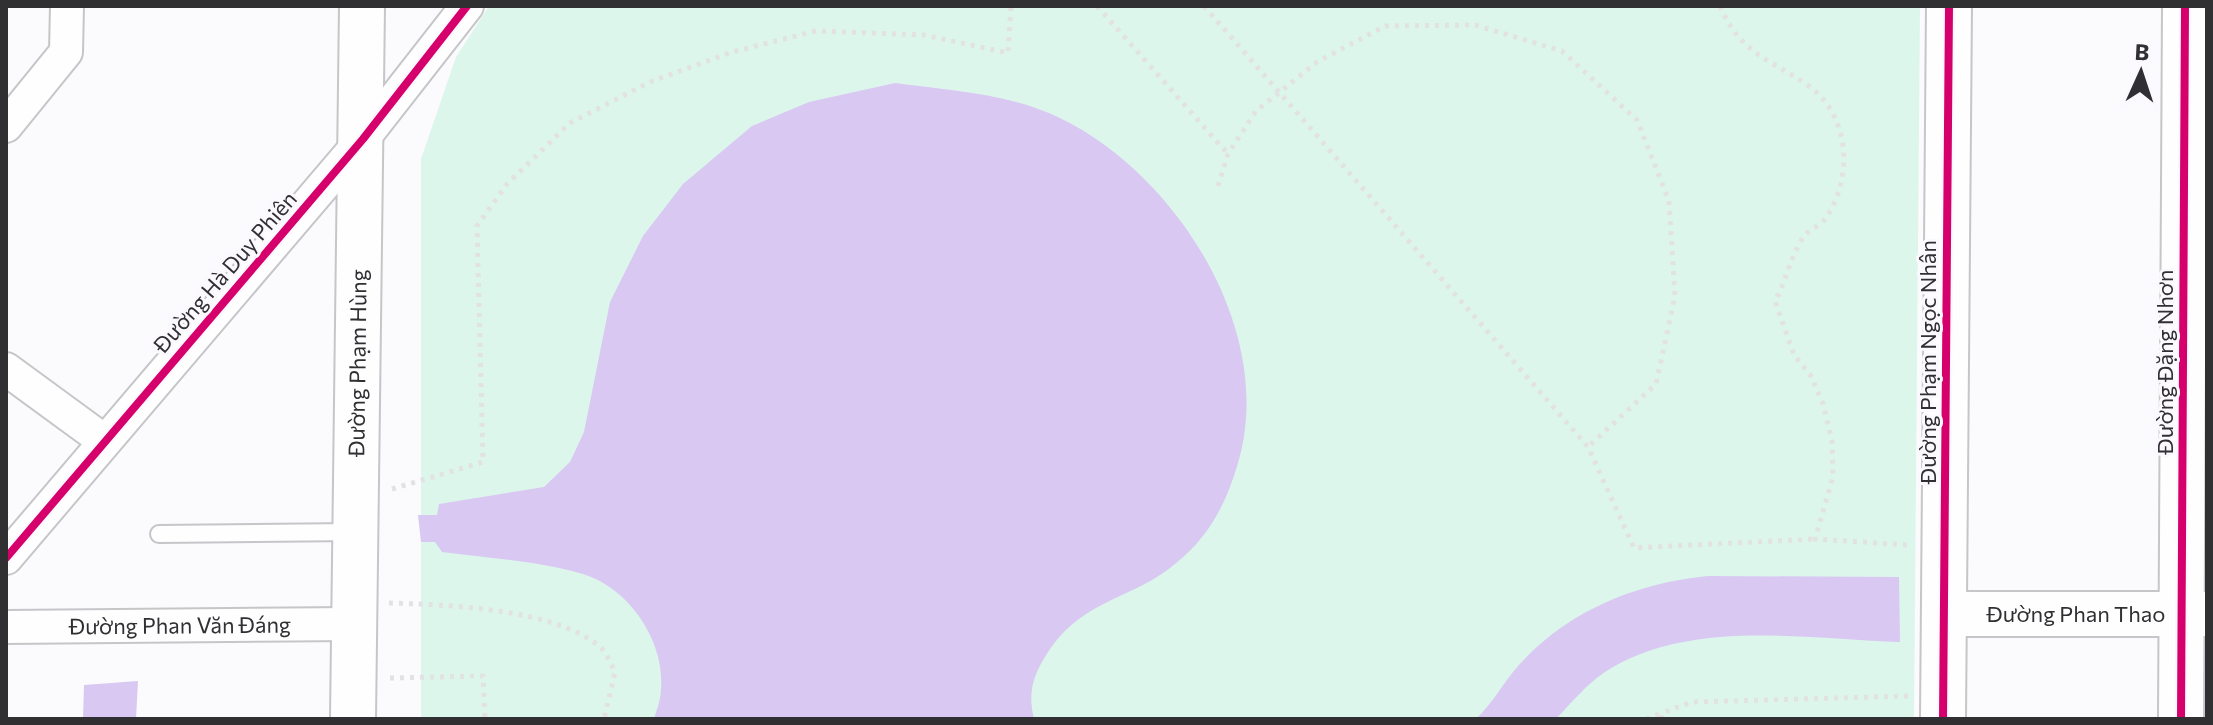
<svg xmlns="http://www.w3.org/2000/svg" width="2213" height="725" viewBox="0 0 2213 725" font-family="Commissioner,sans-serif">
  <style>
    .green { fill: #ddf6eb }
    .water { fill: #d9c8f2 }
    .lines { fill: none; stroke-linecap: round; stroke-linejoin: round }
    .lane-casing { stroke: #c6c5c8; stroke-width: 20 }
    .street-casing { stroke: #c6c5c8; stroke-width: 36 }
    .secondary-casing { stroke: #c6c5c8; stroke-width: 48 }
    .primary-casing { stroke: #c6c5c8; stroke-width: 48 }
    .path { stroke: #e2e2e3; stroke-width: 5; stroke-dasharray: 4 6; stroke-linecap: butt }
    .lane { stroke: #fefeff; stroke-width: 16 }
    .street { stroke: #fefeff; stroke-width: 32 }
    .secondary { stroke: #fefeff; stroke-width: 44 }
    .primary { stroke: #fefeff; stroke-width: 44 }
    .cycleway-casing { stroke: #fbf9fe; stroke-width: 13 }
    .cycleway { stroke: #d6006c; stroke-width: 8 }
    .labels { text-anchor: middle; stroke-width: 6; stroke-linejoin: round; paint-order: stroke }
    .street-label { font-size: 22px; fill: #302f32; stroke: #fbf9fe }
  </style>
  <rect width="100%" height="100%" fill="#fbfafd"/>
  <path class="green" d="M489,6H1920L1914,719H421V159L456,57Z"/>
  <g class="water">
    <path d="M895,83C946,90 1001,93 1049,113C1171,165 1278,328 1238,463C1226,504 1209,537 1175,564C1129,602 1081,598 1045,657C1032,678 1028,694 1034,719H654C657,709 661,699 661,689C665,641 629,588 583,574C538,561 488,558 442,552L435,542H421L418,515H437L439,504L544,487L570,462L584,432L610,302L643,236L683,184L752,126L809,102Z"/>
    <path d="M1708,576L1899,577L1900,642C1807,639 1688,618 1605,672C1586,685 1571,703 1556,719H1476C1493,703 1503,683 1518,666C1567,611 1636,583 1708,576Z"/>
    <path d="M138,681L136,719H83L84,685Z"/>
  </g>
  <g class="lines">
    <defs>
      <path id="lane" d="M159,534L354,532"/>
      <g id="street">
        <path d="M6,126L66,52L67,6"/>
        <path d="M6,369L103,440"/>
        <path d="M6,558L363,139L467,6"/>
        <path id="s1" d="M6,627L354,624"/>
      </g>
      <g id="secondary">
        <path id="s2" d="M1944,614H2207"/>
        <path d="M1943,719L1949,6"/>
        <path d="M2181,719L2185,6"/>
      </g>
      <g id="primary">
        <path id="s3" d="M353,719L362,6"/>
      </g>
    </defs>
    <use href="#lane" class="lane-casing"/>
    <use href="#street" class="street-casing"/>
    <use href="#secondary" class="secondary-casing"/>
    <use href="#primary" class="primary-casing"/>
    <g class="path">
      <path d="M1097,6L1228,154"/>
      <path d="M1204,6L1588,447L1634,548L1815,539"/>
      <path d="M1720,6C1741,55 1769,58 1809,86C1850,116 1854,178 1825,219C1819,227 1807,230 1802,239C1790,258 1786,281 1775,301L1794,355L1811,376L1823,404L1832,441L1833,477L1815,539L1908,545"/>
      <path d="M1218,186L1228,154L1256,111L1317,62L1385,26L1475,25L1562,51L1637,120L1669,201L1675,296L1656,384L1588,447"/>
      <path d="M392,489L483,462L477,226L507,184L570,123L650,82L732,52L816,31L924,35L1008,53L1011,6"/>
      <path d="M389,603C447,605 552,608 599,646C606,651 611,664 615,672L604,719"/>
      <path d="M390,678L483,676L485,719"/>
      <path d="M1646,719L1662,713"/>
      <path d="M1661,719L1662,713L1692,702L1909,696"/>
    </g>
    <use href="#lane" class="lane"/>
    <use href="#street" class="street"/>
    <use href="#secondary" class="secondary"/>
    <use href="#primary" class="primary"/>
    <defs>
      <g id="cycleway">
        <path d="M6,558L363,139L467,6"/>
        <path d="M1943,719L1949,6"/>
        <path d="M2181,719L2185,6"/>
      </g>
    </defs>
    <use href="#cycleway" class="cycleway-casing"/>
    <use href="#cycleway" class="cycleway"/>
  </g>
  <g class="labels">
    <g class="street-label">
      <text transform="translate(225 272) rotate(-49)" y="8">Đường Hà Duy Phiên</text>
      <text dy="8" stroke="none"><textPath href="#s3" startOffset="356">Đường Phạm Hùng</textPath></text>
      <text transform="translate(1928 362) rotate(-90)" y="8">Đường Phạm Ngọc Nhân</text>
      <text transform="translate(2165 362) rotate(-90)" y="8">Đường Đặng Nhơn</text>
      <text dy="8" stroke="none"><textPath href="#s2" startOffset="132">Đường Phan Thao</textPath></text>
      <text dy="8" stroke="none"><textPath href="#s1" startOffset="174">Đường Phan Văn Đáng</textPath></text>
    </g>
  </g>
  <rect width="2213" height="725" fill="none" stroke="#302f32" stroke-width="16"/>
  <g transform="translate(2141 72) rotate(3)" stroke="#fbf9fe" stroke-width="6" paint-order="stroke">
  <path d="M0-6L14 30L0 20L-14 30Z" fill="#302f32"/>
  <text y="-12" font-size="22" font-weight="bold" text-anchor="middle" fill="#302f32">B</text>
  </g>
</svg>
